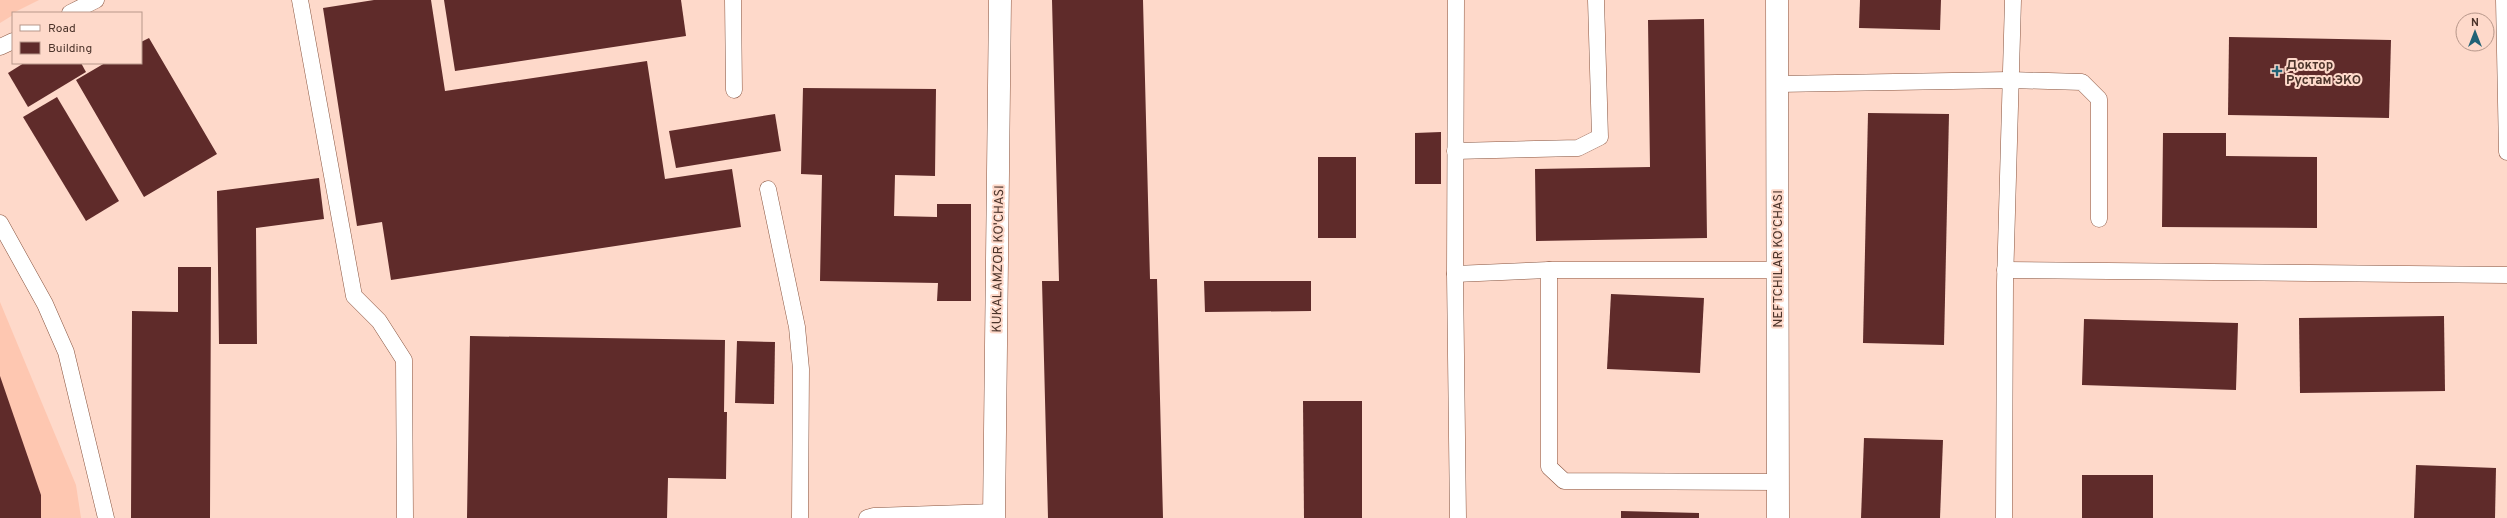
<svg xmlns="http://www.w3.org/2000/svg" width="2507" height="518" viewBox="0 0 2507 518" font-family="Overpass,sans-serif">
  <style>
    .built { fill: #fec7b1 }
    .building { fill: #5f2b2a }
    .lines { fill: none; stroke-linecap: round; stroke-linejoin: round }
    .lane-casing { stroke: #88543f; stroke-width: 17 }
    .street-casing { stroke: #88543f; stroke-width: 23 }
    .secondary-casing { stroke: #88543f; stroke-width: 23 }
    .lane { stroke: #fff; stroke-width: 16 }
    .street { stroke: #fff; stroke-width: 22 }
    .secondary { stroke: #fff; stroke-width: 22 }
    .poi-dot { fill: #216276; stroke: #fed9ca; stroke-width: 1.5 }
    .labels { text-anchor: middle; stroke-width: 4; stroke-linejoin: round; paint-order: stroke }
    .poi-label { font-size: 13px; font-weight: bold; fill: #4c342b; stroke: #fed9ca; text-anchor: start }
    .street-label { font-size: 13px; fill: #4c342b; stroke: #fed9ca }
  </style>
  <rect width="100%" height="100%" fill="#fed9ca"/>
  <g class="built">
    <path d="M0,0H39L13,13V15L0,23Z"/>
    <path d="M0,302L76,485L81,518H0Z"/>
  </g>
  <g class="building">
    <path d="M374,0H431L445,91L647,61L665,179L732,169L741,227L391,280L382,222L357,226L323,8Z"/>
    <path d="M444,0H681L686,36L455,71Z"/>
    <path d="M1052,0H1143L1150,279H1157L1163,518H1048L1042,281H1059Z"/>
    <path d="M1860,0H1941L1940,30L1859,28Z"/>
    <path d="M1704,19L1707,238L1536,241L1535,169L1650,167L1648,20Z"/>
    <path d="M2229,37L2391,40L2389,118L2228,115Z"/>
    <path d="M149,38L217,154L144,197L76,80L105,63H141V42Z"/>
    <path d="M24,63H81L86,72L28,107L8,73Z"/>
    <path d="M803,88L936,89L935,176L895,175L894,216L937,217V204H971V301H937L938,283L820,281L822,175L801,174Z"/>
    <path d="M57,97L119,201L86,221L23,117Z"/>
    <path d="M1868,113L1949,114L1944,345L1863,343Z"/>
    <path d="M775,114L781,151L676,168L669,131Z"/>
    <path d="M1441,132V184H1415V133Z"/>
    <path d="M2163,133H2226V156L2317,157V228L2162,227Z"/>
    <rect x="1318" y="157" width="38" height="81"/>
    <path d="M319,178L324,219L256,228L257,344H219L217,191Z"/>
    <path d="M178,267H211L210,518H131L132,311L178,312Z"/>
    <path d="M1204,281H1311V311L1205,312Z"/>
    <path d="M1611,294L1704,298L1700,373L1607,369Z"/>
    <path d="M2444,316L2445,391L2300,393L2299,318Z"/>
    <path d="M2084,319L2238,323L2236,390L2082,385Z"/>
    <path d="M470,336L725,340L724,412H727L726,479L668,478L667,518H467Z"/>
    <path d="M737,341L775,342L774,404L735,403Z"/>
    <path d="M0,376L41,495V518H0Z"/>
    <path d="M1303,401H1362V518H1304Z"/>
    <path d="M1864,438L1943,440L1940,518H1861Z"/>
    <path d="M2416,465L2496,468L2495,518H2414Z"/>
    <rect x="2082" y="475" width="71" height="43"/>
    <path d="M1621,511L1699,513V518H1621Z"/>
  </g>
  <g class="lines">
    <defs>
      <g id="lane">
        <path d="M300,0L354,296L379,321L404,360L405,518"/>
        <path d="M733,0L734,90"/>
        <path d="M1456,0L1455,274L1458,518"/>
        <path d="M2504,0L2507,152"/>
        <path d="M70,13L96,0"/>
        <path d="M0,47L13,41"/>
        <path d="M1777,84L2010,80L2082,82L2099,99V219"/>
        <path d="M1455,151L1578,148L1600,137L1596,0"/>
        <path d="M768,189L797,327L801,369L800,518"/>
        <path d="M0,223L45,304L66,352L106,518"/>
        <path d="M1549,270V467L1564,481L1778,482"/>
        <path d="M2005,270L2507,275"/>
        <path d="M1455,274L1549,270H1777"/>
        <path d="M867,518L874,516L994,512"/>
        <path d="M2004,518L2005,283L2013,0"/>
      </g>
      <path id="street" d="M994,518L1000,0"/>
      <path id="secondary" d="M1777,0L1778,518"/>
    </defs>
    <use href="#lane" class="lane-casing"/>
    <use href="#street" class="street-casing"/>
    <use href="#secondary" class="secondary-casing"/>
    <use href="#lane" class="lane"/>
    <use href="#street" class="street"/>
    <use href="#secondary" class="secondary"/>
  </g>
  <path class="poi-dot" d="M2275 65h4v4h4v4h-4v4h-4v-4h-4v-4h4z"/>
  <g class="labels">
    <g class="poi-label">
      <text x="2286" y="69">Доктор<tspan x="2286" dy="15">Рустам ЭКО</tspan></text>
    </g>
    <g class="street-label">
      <text transform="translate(997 259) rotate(-89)" y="5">KUKALAMZOR KO'CHASI</text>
      <text transform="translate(1777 259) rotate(-90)" y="5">NEFTCHILAR KO'CHASI</text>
    </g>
  </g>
  <rect x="12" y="12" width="130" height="52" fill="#fed9ca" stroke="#b7978a"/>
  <rect x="20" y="25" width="20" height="6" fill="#ffffff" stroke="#b7978a"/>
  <text x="48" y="32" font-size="12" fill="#4c342b">Road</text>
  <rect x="20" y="42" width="20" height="12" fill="#5f2b2a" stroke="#b7978a"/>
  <text x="48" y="52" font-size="12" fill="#4c342b">Building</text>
  <g transform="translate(2475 32)"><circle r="19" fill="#fed9ca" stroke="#b7978a"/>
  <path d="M0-3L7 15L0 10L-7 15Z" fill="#216276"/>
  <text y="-6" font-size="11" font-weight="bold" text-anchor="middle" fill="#4c342b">N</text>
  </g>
</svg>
